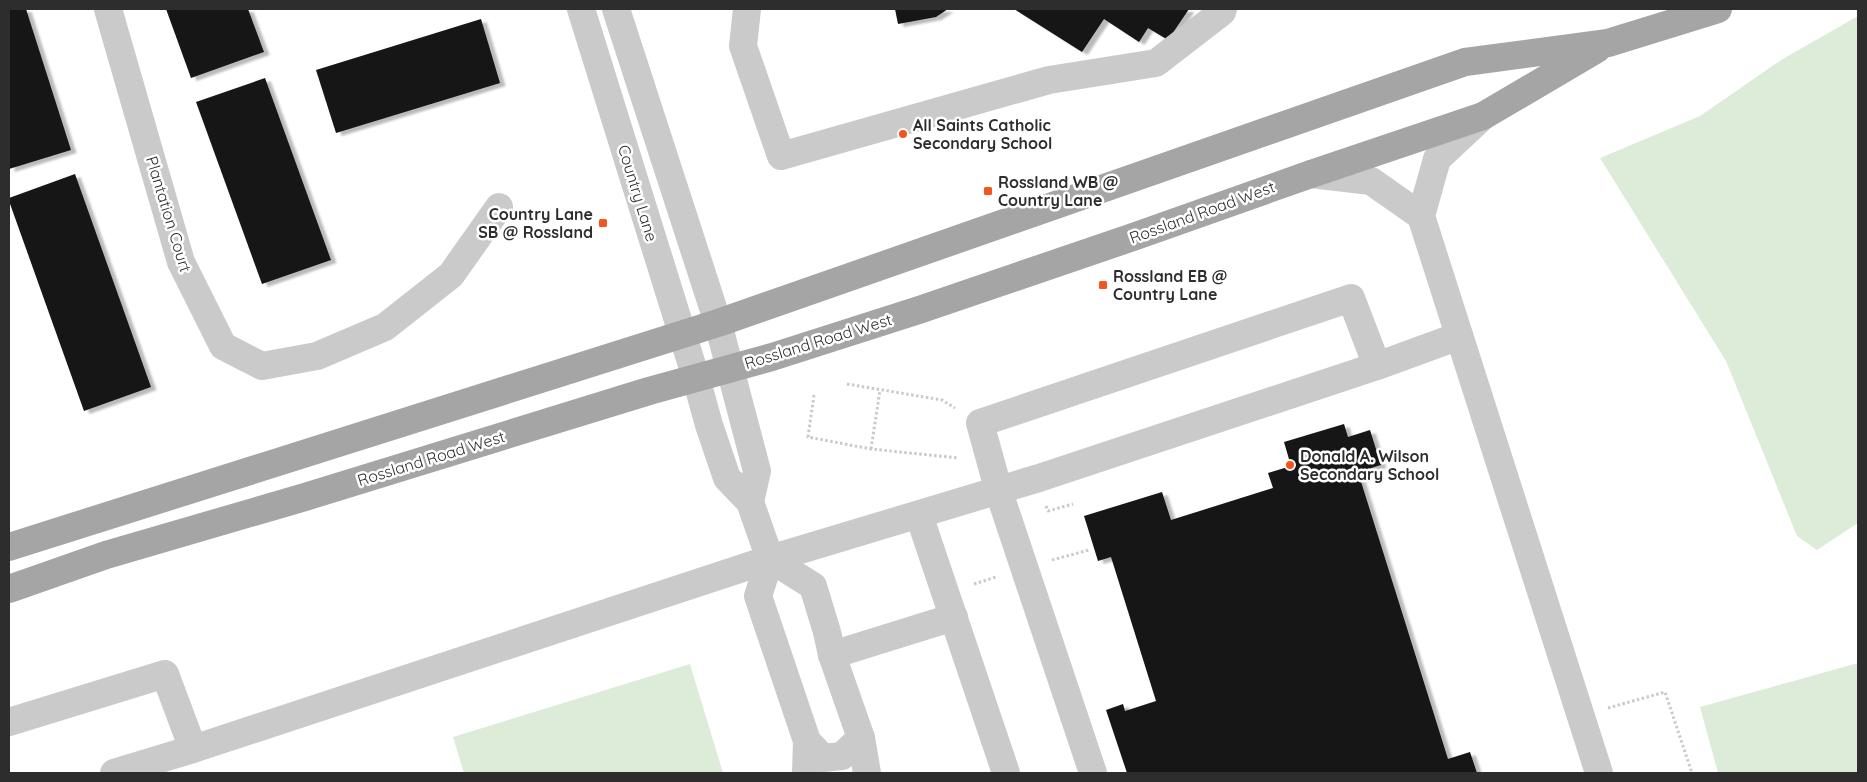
<svg xmlns="http://www.w3.org/2000/svg" width="1867" height="782" viewBox="0 0 1867 782" font-family="Quicksand,sans-serif">
  <style>
    .green { fill: #ddecd9 }
    .building { fill: #141414; filter: url(#shadow) }
    .lines { fill: none; stroke-linecap: round; stroke-linejoin: round }
    .path { stroke: #cacaca; stroke-width: 3; stroke-dasharray: 2.5 2.5; stroke-linecap: butt }
    .minor { stroke: #cacaca; stroke-width: 28 }
    .major { stroke: #a5a5a5; stroke-width: 28 }
    .poi-dot { fill: #f4551f; stroke: #fff; stroke-width: 2 }
    .labels { text-anchor: middle; stroke-width: 5; stroke-linejoin: round; paint-order: stroke }
    .poi-label { font-size: 16px; font-weight: bold; fill: #2d2d2d; stroke: #fff; text-anchor: start }
    .street-label { font-size: 16px; fill: #2d2d2d; stroke: #fff }
  </style>
  <defs>
    <filter id="shadow"><feDropShadow dx="5.5" dy="3" stdDeviation="1" flood-color="#0004"/></filter>
  </defs>
  <rect width="100%" height="100%" fill="#fff"/>
  <g class="green">
    <path d="M1858,16V523L1817,550L1797,536L1726,361L1600,158L1700,116L1781,60Z"/>
    <path d="M1858,663V773H1718L1700,707Z"/>
    <path d="M690,664L723,773H464L453,737Z"/>
  </g>
  <g class="building">
    <path d="M9,9H26L71,150L9,169Z"/>
    <path d="M166,9H248L264,52L191,78Z"/>
    <path d="M895,9H948L936,17L898,24Z"/>
    <path d="M1014,9H1189L1168,40L1148,28L1139,42L1104,19L1082,52Z"/>
    <path d="M481,19L500,83L336,133L316,70Z"/>
    <path d="M265,78L331,260L262,284L196,102Z"/>
    <path d="M75,174L151,387L84,411L9,201V198Z"/>
    <path d="M1344,424L1348,437L1370,430L1381,465L1358,472L1448,759L1470,752L1477,773H1127L1106,710L1123,704L1125,711L1156,701L1111,557L1098,561L1084,516L1162,492L1171,520L1273,488L1268,473L1291,466L1284,442Z"/>
  </g>
  <g class="lines">
    <g class="path">
      <path d="M847,384L942,400L955,408"/>
      <path d="M814,395L808,437L871,449L959,458"/>
      <path d="M871,449L880,390"/>
      <path d="M1046,506L1048,511L1073,504"/>
      <path d="M1052,560L1089,550"/>
      <path d="M974,584L996,577"/>
      <path d="M1608,708L1665,692L1692,773"/>
    </g>
    <g class="minor">
      <path d="M108,9L181,262L223,346L262,366L317,356L385,327L451,275L499,207"/>
      <path d="M581,9L696,378L709,425L727,478L750,502L770,559L758,596L807,741L823,758L842,756L861,738L832,655L827,632L813,586L770,559"/>
      <path d="M616,9L718,323L757,471L750,502"/>
      <path d="M747,9L743,46L781,156L1049,80L1156,63L1222,12L1223,9"/>
      <path d="M1483,116L1437,159L1421,216L1599,773"/>
      <path d="M1311,174L1371,181L1421,216"/>
      <path d="M919,515L1006,773"/>
      <path d="M832,655L954,617"/>
      <path d="M9,722L165,674L193,749"/>
      <path d="M861,738L867,773"/>
      <path d="M114,773L193,749L770,559L1039,478L1377,366L1459,336"/>
      <path d="M806,773L807,741"/>
      <path d="M1093,773L999,492L980,423L1351,298L1377,366"/>
    </g>
    <g class="major">
      <path d="M9,547L718,323L1465,62L1608,43L1718,9"/>
      <path d="M9,589L106,555L305,497L649,391L772,357L919,310L1133,237L1311,174L1483,116L1597,49"/>
    </g>
  </g>
  <g class="poi-dot">
    <circle cx="903" cy="134" r="5"/>
    <rect x="983" y="186" width="10" height="10" rx="2.5"/>
    <rect x="598" y="218" width="10" height="10" rx="2.5"/>
    <rect x="1098" y="280" width="10" height="10" rx="2.5"/>
    <circle cx="1290" cy="465" r="5"/>
  </g>
  <g class="labels">
    <g class="poi-label">
      <text x="913" y="131">All Saints Catholic<tspan x="913" dy="18">Secondary School</tspan></text>
      <text x="998" y="188">Rossland WB @<tspan x="998" dy="18">Country Lane</tspan></text>
      <text x="593" y="220" text-anchor="end">Country Lane<tspan x="593" dy="18">SB @ Rossland</tspan></text>
      <text x="1113" y="282">Rossland EB @<tspan x="1113" dy="18">Country Lane</tspan></text>
      <text x="1300" y="462">Donald A. Wilson<tspan x="1300" dy="18">Secondary School</tspan></text>
    </g>
    <g class="street-label">
      <text transform="translate(638 193) rotate(73)" y="6">Country Lane</text>
      <text transform="translate(1202 212) rotate(-20)" y="6">Rossland Road West</text>
      <text transform="translate(169 214) rotate(73)" y="6">Plantation Court</text>
      <text transform="translate(818 341) rotate(-17)" y="6">Rossland Road West</text>
      <text transform="translate(431 458) rotate(-17)" y="6">Rossland Road West</text>
    </g>
  </g>
  <rect width="1867" height="782" fill="none" stroke="#2d2d2d" stroke-width="20"/>
</svg>
